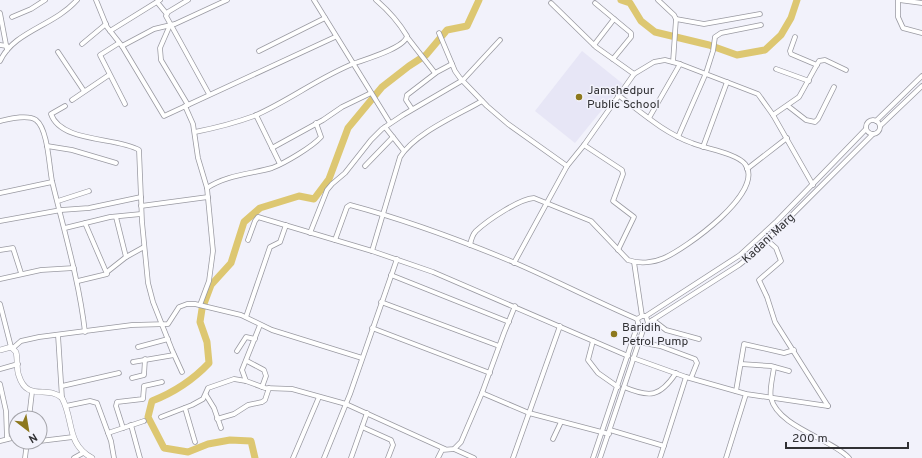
<svg xmlns="http://www.w3.org/2000/svg" width="922" height="458" viewBox="0 0 922 458" font-family="Overpass,sans-serif">
  <style>
    .built { fill: #e7e6f6 }
    .lines { fill: none; stroke-linecap: round; stroke-linejoin: round }
    .river { stroke: #ddc771; stroke-width: 7 }
    .minor-casing { stroke: #9a9aa2; stroke-width: 5.5 }
    .tertiary-casing { stroke: #9a9aa2; stroke-width: 6 }
    .minor { stroke: #fff; stroke-width: 4 }
    .tertiary { stroke: #fff; stroke-width: 5 }
    .poi-dot { fill: #8d781d; stroke: #f2f2fb; stroke-width: 1.5 }
    .labels { text-anchor: middle; stroke-width: 3; stroke-linejoin: round; paint-order: stroke }
    .poi-label { font-size: 12px; fill: #313134; stroke: #f2f2fb; text-anchor: start }
    .street-label { font-size: 12px; fill: #313134; stroke: #f2f2fb }
  </style>
  <rect width="100%" height="100%" fill="#f2f2fb"/>
  <path class="built" d="M582,51L623,84L575,143L535,111Z"/>
  <g class="lines">
    <g class="river">
      <path d="M621,0L630,3L641,21L655,32L709,45L737,55L765,50L781,35L791,18L797,0"/>
      <path d="M255,458L251,441L230,440L208,444L188,452L164,448L148,417L152,401C175,392 192,381 209,363L207,342L200,322L202,309L211,285L231,263L244,222L260,208L299,196L314,199L329,179L348,128L382,87L409,66L426,55L447,30L467,26L479,0"/>
    </g>
    <defs>
      <g id="minor">
        <path d="M96,0L107,27L122,46L164,116L335,37"/>
        <path d="M188,0L168,12L166,16L209,94"/>
        <path d="M314,0L390,123"/>
        <path d="M658,0L674,15L676,19L673,62"/>
        <path d="M898,0V17L903,28L922,33"/>
        <path d="M899,0L922,3"/>
        <path d="M157,2L166,13"/>
        <path d="M551,3L596,47L634,74"/>
        <path d="M595,3L631,33V37L613,59"/>
        <path d="M0,13L7,50"/>
        <path d="M12,17L31,9L45,0"/>
        <path d="M676,19L704,24L760,14"/>
        <path d="M170,25L160,48L161,60L188,105"/>
        <path d="M110,31L160,0"/>
        <path d="M439,33L455,71L460,78L487,106L508,124L567,166"/>
        <path d="M407,37L435,73"/>
        <path d="M795,37L790,51L791,54L817,65"/>
        <path d="M119,43L100,55L125,104"/>
        <path d="M82,44L106,24"/>
        <path d="M0,45L7,46"/>
        <path d="M594,45L614,19"/>
        <path d="M122,46L154,29L175,24L227,0"/>
        <path d="M259,51L325,18"/>
        <path d="M58,52L84,91"/>
        <path d="M0,61C14,31 54,26 77,0"/>
        <path d="M776,69L809,81"/>
        <path d="M72,100L109,75"/>
        <path d="M65,106L51,114C61,143 118,137 139,150L142,222L148,283L153,302L172,350L182,372"/>
        <path d="M185,106L193,124L198,158L207,188"/>
        <path d="M788,106L806,120L815,122L818,119L834,87"/>
        <path d="M412,109L406,100L407,95L437,72L452,64"/>
        <path d="M256,115L280,164"/>
        <path d="M773,115L799,97L819,61L825,60L846,70"/>
        <path d="M649,118L680,64"/>
        <circle cx="873" cy="127" r="7"/>
        <path d="M0,121C9,119 27,114 36,120C48,129 49,166 52,181C64,231 79,280 85,332"/>
        <path d="M876,121L922,76"/>
        <path d="M880,126L922,86"/>
        <path d="M385,127L404,151"/>
        <path d="M195,132C215,128 235,123 254,116C289,101 319,77 355,63C366,59 405,48 407,36C398,21 389,11 376,0"/>
        <path d="M678,137L706,73L713,51L715,37L721,33L761,25"/>
        <path d="M584,145L622,170L623,174L613,201L634,217L618,250"/>
        <path d="M47,146L72,150L116,163"/>
        <path d="M703,147L727,82"/>
        <path d="M272,148L323,120L342,107L371,93"/>
        <path d="M365,166L393,137"/>
        <path d="M747,169L787,138"/>
        <path d="M0,193L52,182"/>
        <path d="M58,201L89,191"/>
        <path d="M141,206L208,197"/>
        <path d="M116,217L126,257"/>
        <path d="M0,221L61,210L89,208L141,197"/>
        <path d="M65,228L110,217L141,214"/>
        <path d="M310,233L327,190L332,184L345,173L371,140L382,129L403,115L463,80L500,40"/>
        <path d="M248,240L255,221L258,217L372,251L433,272L628,356"/>
        <path d="M335,240L347,207L350,205C406,220 460,240 513,262C555,280 595,301 637,319"/>
        <path d="M767,240L776,248L781,261L759,280L767,297L775,322L828,406"/>
        <path d="M470,245C471,240 472,235 476,231C488,220 519,199 534,198L591,221L628,260C639,264 653,263 664,258C685,249 766,192 745,164C736,153 706,149 692,143C664,133 641,112 618,95"/>
        <path d="M0,250L13,248L21,273"/>
        <path d="M372,251L400,157C415,133 458,115 482,101"/>
        <path d="M634,262L642,316"/>
        <path d="M514,263L567,166L584,145L634,74L654,62L665,60L680,64L758,94L773,115L813,185"/>
        <path d="M107,272L126,257L144,247"/>
        <path d="M391,275L509,322"/>
        <path d="M0,279L41,270L74,268"/>
        <path d="M78,281L107,274L85,223"/>
        <path d="M381,302L499,346"/>
        <path d="M0,304L11,347"/>
        <path d="M200,305L209,281L213,251L207,188C226,175 251,174 272,168C285,163 312,147 321,137L316,123"/>
        <path d="M646,316L740,255L777,221L866,129"/>
        <path d="M246,317L270,247L280,242L286,225"/>
        <path d="M653,320L666,330L699,339"/>
        <path d="M648,323L646,316H642L637,319L639,326H646L648,323L739,265L753,254L873,134"/>
        <path d="M372,328L490,373"/>
        <path d="M58,335L62,398"/>
        <path d="M593,341L588,360L598,373L618,387"/>
        <path d="M638,342L660,346L695,359L697,363L691,378"/>
        <path d="M138,347L168,339"/>
        <path d="M13,348L21,341L39,337L132,325L168,324L179,307L187,304H195L241,315L272,330L362,358"/>
        <path d="M237,351L246,337L255,339"/>
        <path d="M633,358L686,377L746,394L828,406"/>
        <path d="M247,361L264,370L266,376L262,387"/>
        <path d="M133,362L174,355"/>
        <path d="M741,364L771,366L789,371"/>
        <path d="M774,367C773,376 769,390 771,398C778,427 832,439 849,458"/>
        <path d="M0,369L18,364"/>
        <path d="M132,378L144,375L145,359"/>
        <path d="M246,381L242,370L260,325"/>
        <path d="M0,384L6,411L7,439"/>
        <path d="M62,386L119,373"/>
        <path d="M624,387C650,398 660,397 676,373"/>
        <path d="M736,391L744,344L784,353L794,350"/>
        <path d="M482,393L529,413L609,434"/>
        <path d="M206,395L214,408L221,428"/>
        <path d="M66,406L90,401L97,403L111,441L114,458"/>
        <path d="M185,408L195,442"/>
        <path d="M161,417L192,405L203,399L208,388L234,379L246,381L265,388L292,389L346,404L445,449"/>
        <path d="M29,418L32,392"/>
        <path d="M217,419L234,414L248,405L262,402L265,400L269,388"/>
        <path d="M131,425L140,458"/>
        <path d="M362,427L391,440L393,445L388,458"/>
        <path d="M123,428L116,406L117,402L143,399L144,386L162,382"/>
        <path d="M610,430L664,446"/>
        <path d="M108,433L144,421"/>
        <path d="M553,439L561,422"/>
        <path d="M0,441L16,437"/>
        <path d="M40,441L73,437"/>
        <path d="M26,443L36,442"/>
        <path d="M454,449L474,458"/>
        <path d="M25,458L27,442"/>
        <path d="M74,458L83,453"/>
        <path d="M293,458L319,397"/>
        <path d="M324,458L350,394L397,259"/>
        <path d="M351,458L367,413"/>
        <path d="M438,458L442,450L454,449L461,442L482,393L504,333L515,306"/>
        <path d="M513,458L560,326"/>
        <path d="M593,458L638,324"/>
        <path d="M600,458L644,327"/>
        <path d="M660,458L686,377"/>
        <path d="M726,458L746,394"/>
      </g>
      <path id="tertiary" d="M0,350L11,347L16,352C18,360 16,369 19,376C27,402 48,385 62,398C74,420 66,444 92,458"/>
    </defs>
    <use href="#minor" class="minor-casing"/>
    <use href="#tertiary" class="tertiary-casing"/>
    <use href="#minor" class="minor"/>
    <use href="#tertiary" class="tertiary"/>
  </g>
  <g class="poi-dot">
    <circle cx="579" cy="97" r="4"/>
    <circle cx="614" cy="334" r="4"/>
  </g>
  <g class="labels">
    <g class="poi-label">
      <text x="587" y="94">Jamshedpur<tspan x="587" dy="14">Public School</tspan></text>
      <text x="622" y="331">Baridih<tspan x="622" dy="14">Petrol Pump</tspan></text>
    </g>
    <g class="street-label">
      <text transform="translate(768 238) rotate(-43)" y="4">Kadani Marg</text>
    </g>
  </g>
  <g transform="translate(28 430) rotate(149)"><circle r="19" fill="#f2f2fb" stroke="#a5a5ab"/>
  <path d="M0-3L7 15L0 10L-7 15Z" fill="#8d781d"/>
  <text y="-6" font-size="11" font-weight="bold" text-anchor="middle" fill="#313134">N</text>
  </g>
  <path d="M786 442v6h122v-6" fill="none" stroke="#313134" stroke-width="2"/>
  <text x="792" y="442" font-size="12" fill="#313134" stroke="#f2f2fb" stroke-width="3" paint-order="stroke">200 m</text>
</svg>
